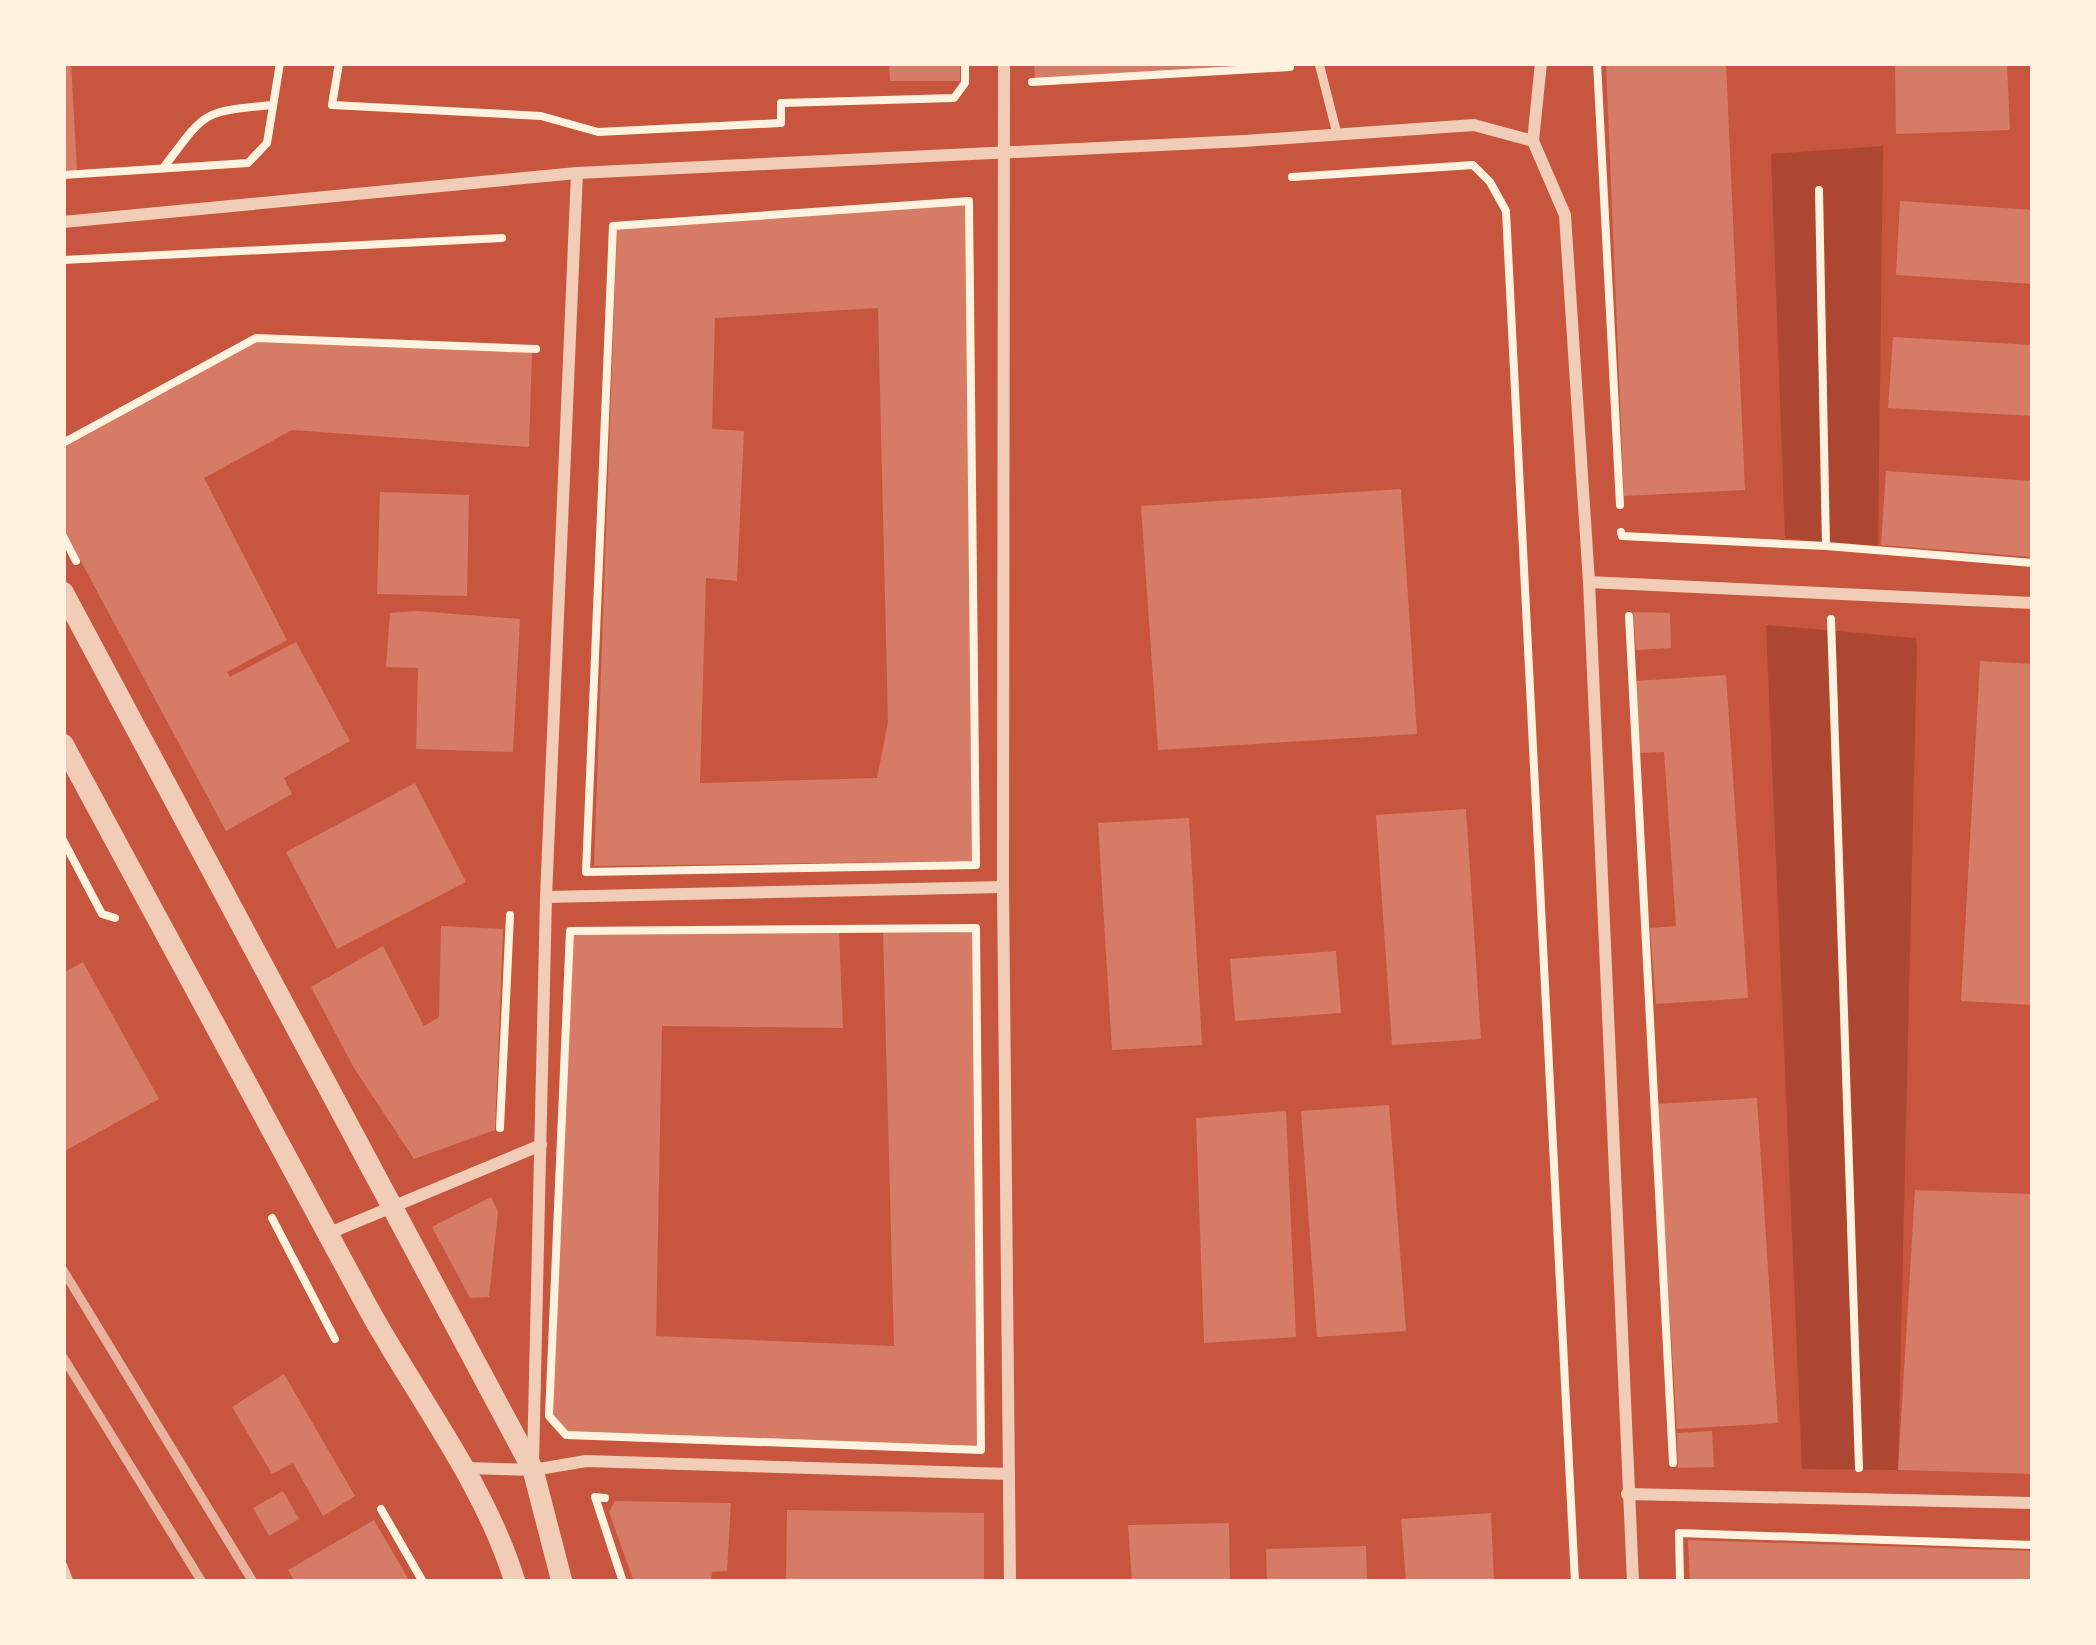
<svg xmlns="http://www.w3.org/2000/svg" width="2096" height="1645" viewBox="0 0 2096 1645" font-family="'Libre Baskerville',serif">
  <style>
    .green { fill: #ae4732 }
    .building { fill: #d67c66; fill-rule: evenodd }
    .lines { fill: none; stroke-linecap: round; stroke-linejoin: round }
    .path { stroke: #fff3e0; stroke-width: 8 }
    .service { stroke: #f1ccb7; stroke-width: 9 }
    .minor { stroke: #f1ccb7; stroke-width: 12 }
    .tertiary { stroke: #f1ccb7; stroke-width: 21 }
    .rail { stroke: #e9b49f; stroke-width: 9 }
  </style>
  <rect width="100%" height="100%" fill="#c8553d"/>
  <g class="green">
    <path d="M1883,146L1878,548L1785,538L1771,154Z"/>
    <path d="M1766,625L1916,638L1917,646L1898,1470L1802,1469Z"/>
  </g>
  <g class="building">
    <path d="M63,63H71L77,170L63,171Z"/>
    <path d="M889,63H960V81H890Z"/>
    <path d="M1034,63H1235V67L1035,80Z"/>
    <path d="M1606,63H1726L1745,490L1624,496Z"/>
    <path d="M1895,63H2007L2010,130L1896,134Z"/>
    <path d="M1900,201L2033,210V284L1896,275Z"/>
    <path d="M966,204L972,861L594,866L617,229ZM878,308L888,722L877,778L700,783L706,578L737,581L744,431L712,429L715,318Z"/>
    <path d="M1893,337L2033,345V416L1888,408Z"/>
    <path d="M257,342L532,351L529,447L292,430L204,478L287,640L227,672L230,677L296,642L350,741L284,778L292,794L226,831L63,528V448Z"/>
    <path d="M1886,471L2033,481V557L1881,545Z"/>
    <path d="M1401,489L1417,734L1158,750L1141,506Z"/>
    <path d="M380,492L469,495L467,596L377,594Z"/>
    <path d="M417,611L520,619L513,752L416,749L418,668L386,667L390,613Z"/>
    <path d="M1633,612L1670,613L1671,648L1636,650Z"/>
    <path d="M1980,661L2033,664V1005L1961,1001Z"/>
    <path d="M1726,675L1748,998L1656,1004L1650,928L1676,926L1664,752L1639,753L1636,681Z"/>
    <path d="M415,783L466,882L337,949L286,852Z"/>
    <path d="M1466,809L1481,1039L1392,1045L1376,815Z"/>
    <path d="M1189,818L1202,1045L1112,1050L1098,823Z"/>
    <path d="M441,926L503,929L495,1130L414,1159L354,1068L311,987L383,946L424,1026L439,1017Z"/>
    <path d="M839,931L843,1028L662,1026L656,1336L894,1346L883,932H972L977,1447L566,1432L553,1416L572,934Z"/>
    <path d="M1336,951L1341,1013L1235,1021L1230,959Z"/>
    <path d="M83,962L159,1099L63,1152V973Z"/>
    <path d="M1757,1098L1778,1423L1677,1429L1656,1104Z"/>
    <path d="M1389,1105L1406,1331L1317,1337L1301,1111Z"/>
    <path d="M1286,1111L1296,1337L1204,1343L1196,1118Z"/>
    <path d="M1915,1190L2033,1194V1474L1898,1470Z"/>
    <path d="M491,1197L498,1212L489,1297L470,1298L432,1227Z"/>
    <path d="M284,1374L355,1496L323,1516L293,1463L272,1474L232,1407Z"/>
    <path d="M1712,1431L1714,1467L1678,1468L1677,1433Z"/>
    <path d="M283,1491L299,1519L269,1536L253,1508Z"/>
    <path d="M615,1501L731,1503L727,1571L712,1572L711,1582H634L609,1512Z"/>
    <path d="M787,1510L984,1513V1582H786Z"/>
    <path d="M1491,1513L1494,1582H1406L1401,1519Z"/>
    <path d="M374,1520L410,1582H295L288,1570Z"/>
    <path d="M1229,1523L1230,1582H1132L1128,1525Z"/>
    <path d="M1688,1540L2033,1551V1582H1690Z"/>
    <path d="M1366,1546L1367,1582H1267L1266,1549Z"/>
  </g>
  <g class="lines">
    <g class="path">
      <path d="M339,63L332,105L541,116L598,132L781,123V103L954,98L965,83V63"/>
      <path d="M1597,63L1620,505"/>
      <path d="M1032,82L1290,67"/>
      <path d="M164,167C207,110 201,112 272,105"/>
      <path d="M63,175L248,163L267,143L280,63"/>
      <path d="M1292,177L1473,165L1490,182L1506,211L1575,1582"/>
      <path d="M1819,190L1826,546"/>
      <path d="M969,201L976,865L586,872L613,226Z"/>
      <path d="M63,260L502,238"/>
      <path d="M63,443L256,338L536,349"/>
      <path d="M1621,532L1622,536L1826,546L2033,563"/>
      <path d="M63,536L76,561"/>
      <path d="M1629,616L1673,1463"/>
      <path d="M1831,619L1859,1468"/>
      <path d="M63,840L102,914L115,918"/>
      <path d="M976,928L981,1450L566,1435L549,1416L570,931Z"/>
      <path d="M500,1128L510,915"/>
      <path d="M272,1218L335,1339"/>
      <path d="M605,1498L595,1497L623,1582"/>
      <path d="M381,1509L423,1582"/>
      <path d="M1680,1582L1679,1533L2033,1545"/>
    </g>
    <g class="service">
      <path d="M1319,63L1337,134"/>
      <path d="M63,1566L69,1582"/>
    </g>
    <g class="minor">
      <path d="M1004,63L1003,887L1010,1582"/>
      <path d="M1541,63L1533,141L1565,215L1589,582L1633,1582"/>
      <path d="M63,222L577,173L1244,141L1474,125L1533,141"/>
      <path d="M1589,582L2033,603"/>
      <path d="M546,897L1003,887"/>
      <path d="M327,1234L541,1145"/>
      <path d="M533,1463L546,897L577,173"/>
      <path d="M465,1468L533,1470L586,1461L1009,1474"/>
      <path d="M1627,1494L2033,1503"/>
    </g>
    <g class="tertiary">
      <path d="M63,592L533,1470L562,1582"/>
      <path d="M63,744C165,932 265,1121 368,1308C418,1399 484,1482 515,1582"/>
    </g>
    <g class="rail">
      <path d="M63,1270L253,1582"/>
      <path d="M63,1357L202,1582"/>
    </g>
  </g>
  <rect width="2096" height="1645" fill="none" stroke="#fff3e0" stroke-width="132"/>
</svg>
